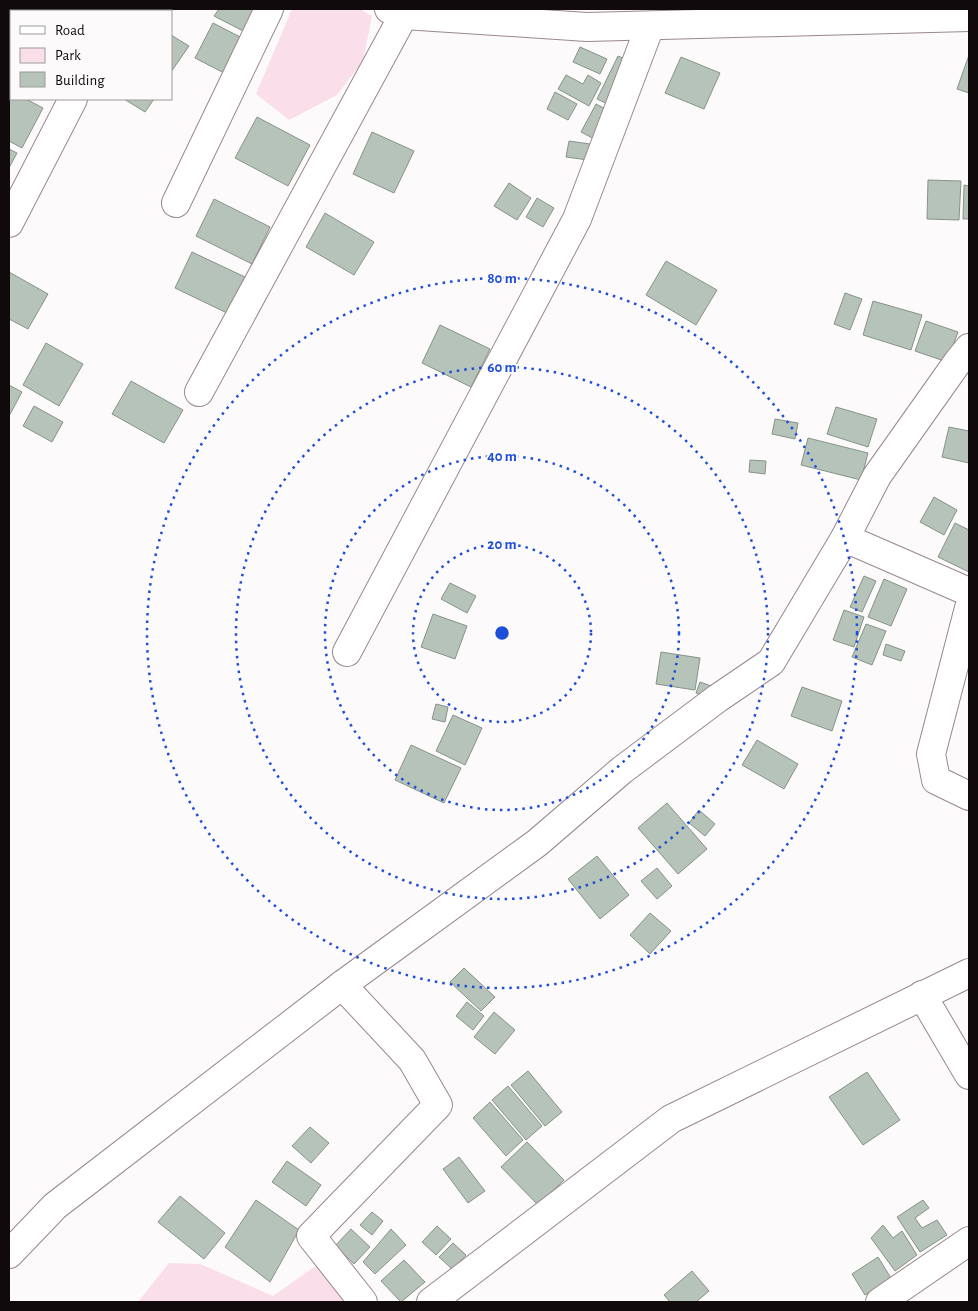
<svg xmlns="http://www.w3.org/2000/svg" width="978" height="1311" viewBox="0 0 978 1311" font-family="'Alegreya Sans',sans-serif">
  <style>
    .green { fill: #fadee9 }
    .building { fill: #b5c3b8; stroke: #869389 }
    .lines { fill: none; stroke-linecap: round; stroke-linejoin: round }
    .street-casing { stroke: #99888e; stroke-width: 30 }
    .street { stroke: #fff; stroke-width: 28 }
    .ring { fill: none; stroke: #1d4ed8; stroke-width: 2.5; stroke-dasharray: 2.5 5 }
    .centre { fill: #1d4ed8; stroke: #fdfafb; stroke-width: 2.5 }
    .ring-label { font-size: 15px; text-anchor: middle; font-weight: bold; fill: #1d4ed8; stroke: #fdfafb; stroke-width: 4; stroke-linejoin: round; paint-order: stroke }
  </style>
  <rect width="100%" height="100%" fill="#fdfafb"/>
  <g class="green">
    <path d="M292,9H360L372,16L363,61L337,95L289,120L256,94Z"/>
    <path d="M169,1263L200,1264L273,1296L317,1265L350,1302H138Z"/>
  </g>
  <g class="building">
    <path d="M219,9H265L251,35L214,16Z"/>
    <path d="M213,23L246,40L228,75L195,58Z"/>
    <path d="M171,35L189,46L171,72Z"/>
    <path d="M580,47L607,59L600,74L573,62Z"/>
    <path d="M969,55V93L957,89Z"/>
    <path d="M618,56L634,63L614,107L597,99Z"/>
    <path d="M681,57L720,73L704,109L665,93Z"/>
    <path d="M566,75L583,84L588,75L601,83L589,106L558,89Z"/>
    <path d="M9,90L11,91V99H26L43,108L22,148L9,141Z"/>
    <path d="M555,92L577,104L568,120L547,109Z"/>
    <path d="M124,99H154L145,112Z"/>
    <path d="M596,104L615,114L600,142L581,132Z"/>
    <path d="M257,117L310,145L288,186L235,158Z"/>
    <path d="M372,132L414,151L394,193L353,174Z"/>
    <path d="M569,141L590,144L588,160L566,157Z"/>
    <path d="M9,149L17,153L9,168Z"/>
    <path d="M928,180L961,181L959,220L927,219Z"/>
    <path d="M509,183L531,198L517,220L494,206Z"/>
    <path d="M964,185L969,186V219H963Z"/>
    <path d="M537,198L554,208L543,227L526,217Z"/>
    <path d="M214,199L270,227L252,264L196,236Z"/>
    <path d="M325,213L374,242L354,275L306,247Z"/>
    <path d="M192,252L245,277L227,313L175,288Z"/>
    <path d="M666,261L717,290L696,325L646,295Z"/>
    <path d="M9,272L48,294L28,329L9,319Z"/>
    <path d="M845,293L862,299L850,330L834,324Z"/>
    <path d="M873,301L922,315L911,350L863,335Z"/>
    <path d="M926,321L958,332L947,362L915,351Z"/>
    <path d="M440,325L490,349L471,387L422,363Z"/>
    <path d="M46,343L83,364L59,406L23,385Z"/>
    <path d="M131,381L183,410L164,443L112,414Z"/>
    <path d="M9,385L22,392L9,416Z"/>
    <path d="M34,406L63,422L52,442L23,426Z"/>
    <path d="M836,407L877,419L868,447L827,434Z"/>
    <path d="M775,419L798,423L795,439L772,434Z"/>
    <path d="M949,427L969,431V463L942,457Z"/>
    <path d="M808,438L868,453L861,480L801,465Z"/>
    <path d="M750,460L766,461L765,474L749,472Z"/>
    <path d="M934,497L957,510L944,535L920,522Z"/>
    <path d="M955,523L969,530V572L938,557Z"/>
    <path d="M864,576L876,581L862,612L850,607Z"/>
    <path d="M884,579L907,589L891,626L868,617Z"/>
    <path d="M450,583L476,596L467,613L441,599Z"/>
    <path d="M844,610L864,617L854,647L833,640Z"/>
    <path d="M433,614L467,626L455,659L421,647Z"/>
    <path d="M866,624L886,631L872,665L852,657Z"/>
    <path d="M886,644L905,651L901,661L883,655Z"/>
    <path d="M661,652L700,658L695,690L656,684Z"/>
    <path d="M700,682L714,687L710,698L696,693Z"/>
    <path d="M802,687L842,701L832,731L791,716Z"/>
    <path d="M436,704L448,707L445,722L432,719Z"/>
    <path d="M453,715L482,728L465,765L436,751Z"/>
    <path d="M757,740L798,764L784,789L742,765Z"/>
    <path d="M411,745L461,768L444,803L395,780Z"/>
    <path d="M667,803L707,849L678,874L638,828Z"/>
    <path d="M699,810L715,824L705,836L689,823Z"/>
    <path d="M597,856L629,895L600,919L568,879Z"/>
    <path d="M657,868L672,886L657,899L641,881Z"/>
    <path d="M650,913L671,931L650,954L630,935Z"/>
    <path d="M464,968L495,997L481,1011L450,982Z"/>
    <path d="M467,1002L484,1016L473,1030L456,1016Z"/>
    <path d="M494,1012L515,1030L495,1054L474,1037Z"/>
    <path d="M528,1071L562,1112L545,1126L511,1085Z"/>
    <path d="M867,1072L900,1120L863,1145L829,1097Z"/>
    <path d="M508,1086L542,1126L526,1140L492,1100Z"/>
    <path d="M490,1102L523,1140L506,1156L473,1118Z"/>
    <path d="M310,1127L329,1143L311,1163L292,1146Z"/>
    <path d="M527,1142L564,1180L538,1205L501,1167Z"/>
    <path d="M459,1157L485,1191L468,1203L443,1169Z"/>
    <path d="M287,1161L321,1185L306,1206L272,1182Z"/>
    <path d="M180,1196L225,1233L204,1259L158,1222Z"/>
    <path d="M256,1200L299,1230L270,1282L225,1247Z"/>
    <path d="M923,1200L929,1208L915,1218L922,1228L937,1220L947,1235L920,1252L897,1217Z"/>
    <path d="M372,1212L383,1221L372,1235L360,1225Z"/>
    <path d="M883,1225L893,1238L902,1231L917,1255L895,1271L871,1238Z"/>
    <path d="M437,1226L451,1239L436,1255L422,1242Z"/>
    <path d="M351,1229L370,1247L354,1264L335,1246Z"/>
    <path d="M391,1229L406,1245L375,1274L363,1262Z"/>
    <path d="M453,1243L466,1255L453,1270L439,1257Z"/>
    <path d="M878,1257L891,1278L865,1295L852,1274Z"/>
    <path d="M404,1260L425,1282L401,1302L381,1281Z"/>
    <path d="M692,1271L709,1291L696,1302H670L664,1295Z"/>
  </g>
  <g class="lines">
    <defs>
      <g id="street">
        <path d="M389,9L404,15L587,27L969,17"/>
        <path d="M119,11L120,9"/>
        <path d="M176,203L269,9"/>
        <path d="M9,223L73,99"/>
        <path d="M199,392L407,9"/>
        <path d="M845,538L969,592"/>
        <path d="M969,608L931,754L936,780L969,796"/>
        <path d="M347,652L577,219L650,26"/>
        <path d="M342,985L412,1060L438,1105L311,1236L363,1302"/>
        <path d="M922,995L969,1075"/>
        <path d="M9,1254L55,1206L342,985L537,843L622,770L718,698L771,662L845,538L877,476L957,363L969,348"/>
        <path d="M431,1302L671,1119L969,973"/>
        <path d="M880,1302L969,1241"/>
      </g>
    </defs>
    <use href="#street" class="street-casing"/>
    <use href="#street" class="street"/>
  </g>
  <g class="ring">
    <circle cx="502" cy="633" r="89"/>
    <circle cx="502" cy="633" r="177"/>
    <circle cx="502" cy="633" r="266"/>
    <circle cx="502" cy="633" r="355"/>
  </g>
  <circle cx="502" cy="633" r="8" class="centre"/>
  <g class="ring-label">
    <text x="502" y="283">80 m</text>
    <text x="502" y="372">60 m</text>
    <text x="502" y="461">40 m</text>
    <text x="502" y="549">20 m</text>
  </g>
  <rect width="978" height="1311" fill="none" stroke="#100a0c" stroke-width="20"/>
  <rect x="10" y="10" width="162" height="90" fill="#fdfafb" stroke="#9e9a9b"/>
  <rect x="20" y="26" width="25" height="8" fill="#ffffff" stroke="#9e9a9b"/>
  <text x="55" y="35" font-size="15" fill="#100a0c">Road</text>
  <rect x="20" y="48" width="25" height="15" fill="#fadee9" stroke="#9e9a9b"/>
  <text x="55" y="60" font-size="15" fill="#100a0c">Park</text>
  <rect x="20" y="72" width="25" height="15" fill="#b5c3b8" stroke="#9e9a9b"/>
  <text x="55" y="85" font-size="15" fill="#100a0c">Building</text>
</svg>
